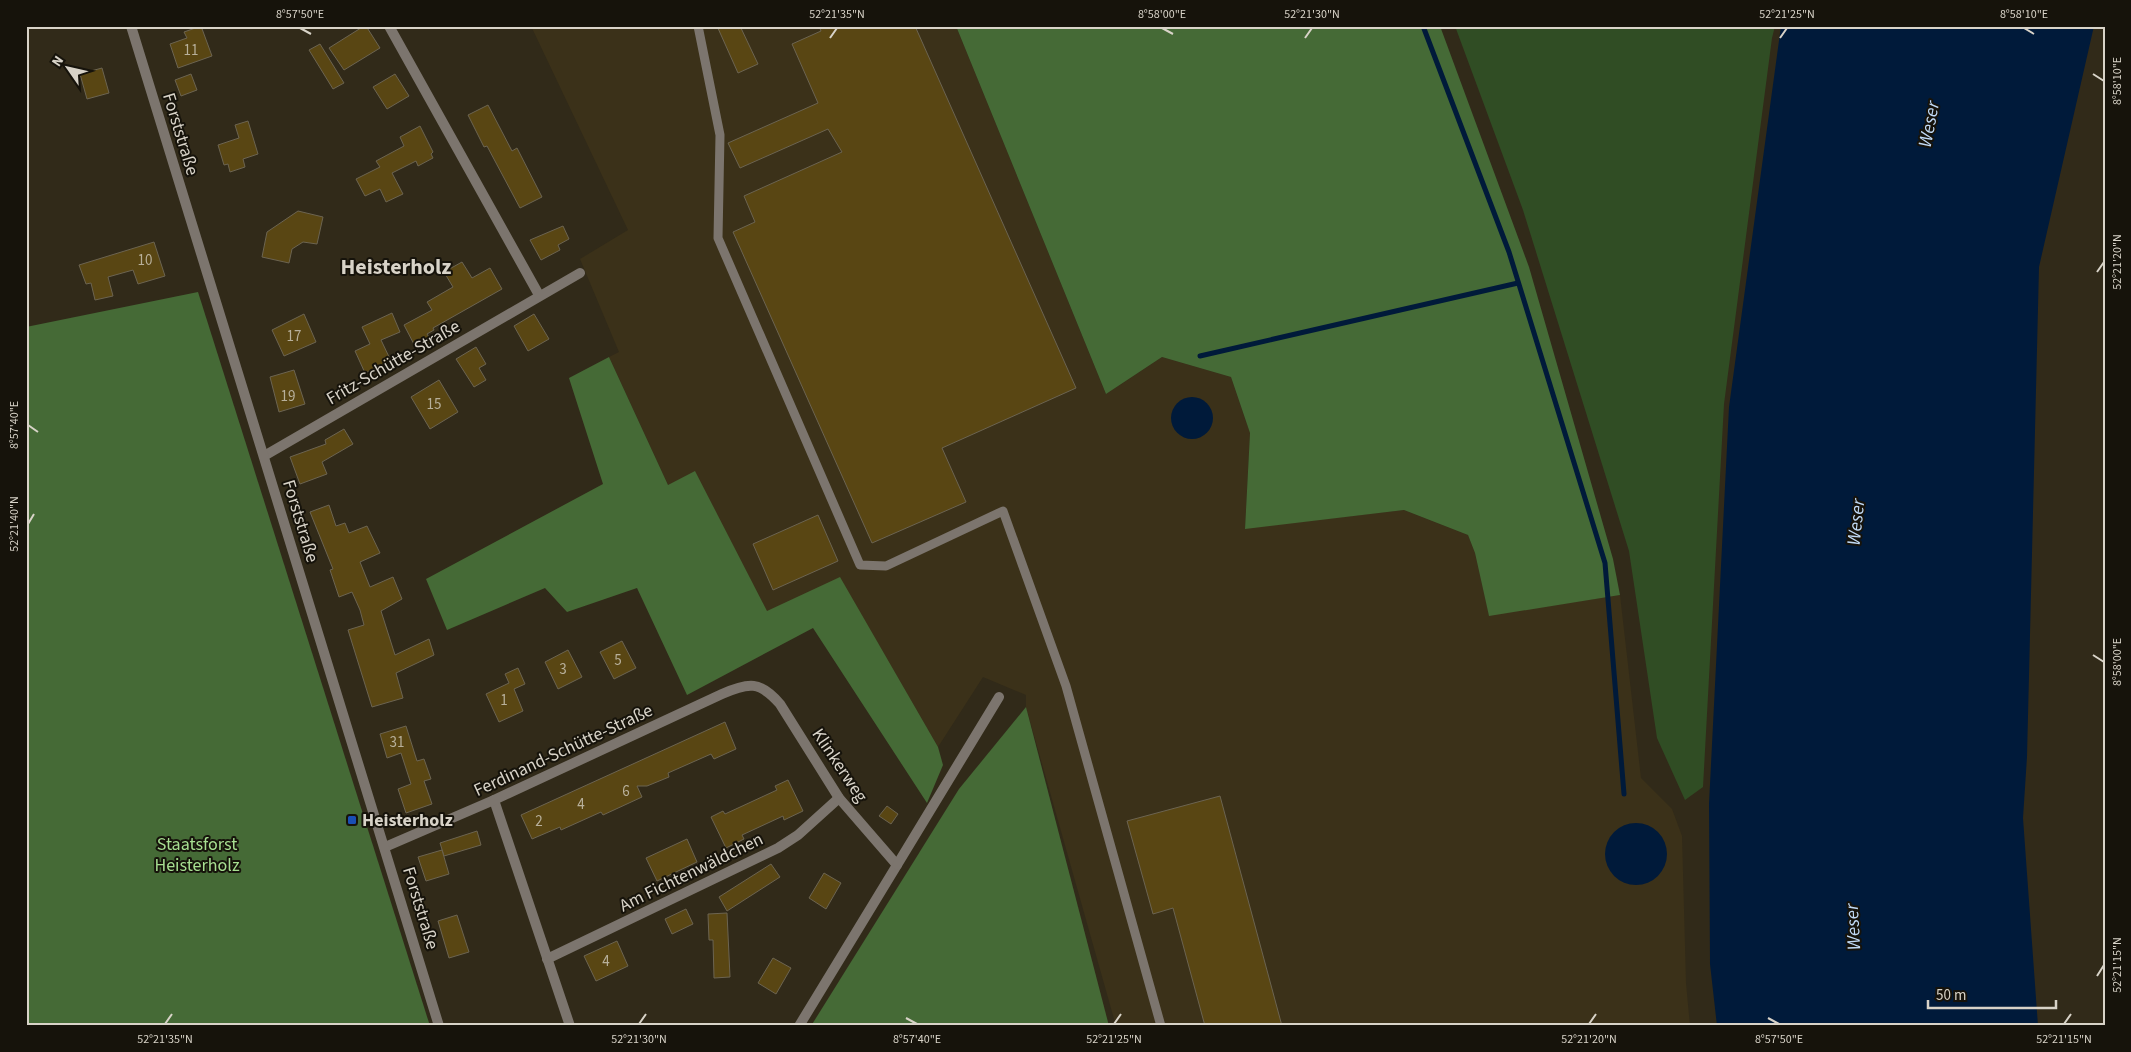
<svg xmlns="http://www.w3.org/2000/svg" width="2131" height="1052" viewBox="0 0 2131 1052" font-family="'Source Sans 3',sans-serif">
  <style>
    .built { fill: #3b3119 }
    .green { fill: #304d24 }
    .forest { fill: #456a36 }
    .water { fill: #001a3a }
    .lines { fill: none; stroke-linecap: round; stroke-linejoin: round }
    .stream { stroke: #001a3a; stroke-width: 5 }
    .building { fill: #594613; stroke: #6c6451 }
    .service { stroke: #7c756e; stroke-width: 9 }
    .minor { stroke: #7c756e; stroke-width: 10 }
    .tertiary { stroke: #7c756e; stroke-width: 10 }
    .ticks { fill: none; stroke: #d8d3c8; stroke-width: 2 }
    .transit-dot { fill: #1a4fb4; stroke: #16130b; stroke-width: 2 }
    .labels { text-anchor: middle; stroke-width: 4; stroke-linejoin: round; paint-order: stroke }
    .number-label { font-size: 15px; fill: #b8b09b }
    .street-label { font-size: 18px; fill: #d8d3c8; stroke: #16130b }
    .poi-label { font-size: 18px; font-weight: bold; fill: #d8d3c8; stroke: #16130b; text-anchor: start }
    .park-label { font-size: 18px; fill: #a7df91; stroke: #16130b }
    .water-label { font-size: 19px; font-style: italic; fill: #c0d9f5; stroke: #16130b }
    .district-label { font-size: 22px; font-weight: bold; fill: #d8d3c8; stroke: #16130b }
    .neatline { fill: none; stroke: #d8d3c8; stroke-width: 2 }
    .ticks-label { font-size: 12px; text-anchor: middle; fill: #d8d3c8 }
  </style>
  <rect width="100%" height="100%" fill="#312a19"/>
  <path class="built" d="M531,26H956L1106,394L1162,357L1231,377L1250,433L1245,528L1404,510L1468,535L1475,553L1489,615L1620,595L1641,778L1672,809L1682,836L1686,983L1690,1026H1116L1026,707V695L983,677L938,747L840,578L767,612L695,472L668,485L609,357L619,352L580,259L628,230Z"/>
  <path class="green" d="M1455,26H1775L1772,38L1724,404L1703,787L1685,800L1657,738L1629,551L1523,210Z"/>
  <g class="forest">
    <path d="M956,26H1440L1529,267L1613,559L1620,595L1489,616L1475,553L1468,535L1404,510L1245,529L1250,433L1231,377L1162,357L1106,394Z"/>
    <path d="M198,292L430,1026H26V327Z"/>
    <path d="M609,357L668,485L695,471L767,611L840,577L938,747L943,765L927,803L813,628L687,695L637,588L567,612L545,588L447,630L426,579L603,484L569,378Z"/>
    <path d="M1026,707L1109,1026H811L959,789Z"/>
  </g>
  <g class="water">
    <path d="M1781,26H2094L2039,267L2027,757L2023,818L2038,1026H1717L1710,964L1709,804L1729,407Z"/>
    <circle cx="1192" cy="418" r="21"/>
    <circle cx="1636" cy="854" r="31"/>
  </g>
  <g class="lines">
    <g class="stream">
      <path d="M1423,26L1509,252L1605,563L1624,794"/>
      <path d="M1200,356L1518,283"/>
    </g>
  </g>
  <g class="building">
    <path d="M201,26L212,56L178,68L170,44L187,38L184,32Z"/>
    <path d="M364,26H366L380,48L344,70L329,48Z"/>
    <path d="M717,26H740L758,64L738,73Z"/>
    <path d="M819,26H915L1076,388L942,448L966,502L872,543L733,232L755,222L744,196L842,152L828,129L740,168L728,143L818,103L792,44L821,31Z"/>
    <path d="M320,44L344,83L333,89L309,50Z"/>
    <path d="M102,68L109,93L87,99L80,74Z"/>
    <path d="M191,74L197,90L181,96L175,80Z"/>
    <path d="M395,74L409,96L387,109L373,87Z"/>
    <path d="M488,105L512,151L517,148L542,197L520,208L487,146L484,147L468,115Z"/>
    <path d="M248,121L258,154L243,159L245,167L230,172L228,164L224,165L218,145L239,138L235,125Z"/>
    <path d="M420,126L433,152L431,154L433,158L418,166L416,161L392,173L403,194L386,202L380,189L365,196L356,179L380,167L376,161L404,146L400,137Z"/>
    <path d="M298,211L323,217L317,244L303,242L292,249L289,263L262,257L267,232Z"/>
    <path d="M563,226L569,239L558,245L560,250L541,260L530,240Z"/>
    <path d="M154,242L165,276L138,284L133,270L108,277L113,296L95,300L91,283L86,284L79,265Z"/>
    <path d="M462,262L472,278L490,268L502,289L433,328L434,330L427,334L432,342L417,350L404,325L432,310L427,302L453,287L444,272Z"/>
    <path d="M392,313L400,332L381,340L391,361L365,373L355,351L370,344L362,327Z"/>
    <path d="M304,314L316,342L284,356L272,330Z"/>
    <path d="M534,314L549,339L528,351L514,326Z"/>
    <path d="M476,347L486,364L479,368L486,380L474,387L456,359Z"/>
    <path d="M294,370L305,404L279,412L270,377Z"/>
    <path d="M439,380L458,412L430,429L411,397Z"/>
    <path d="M344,429L353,444L322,462L327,474L300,484L290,457L326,444L325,440Z"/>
    <path d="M329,505L336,526L345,523L349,533L367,526L380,553L360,562L370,587L393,577L402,599L381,611L395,655L429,639L434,655L396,673L403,698L372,707L348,630L364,625L360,610L352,592L339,597L330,570L333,569L310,512Z"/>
    <path d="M818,515L838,561L773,590L753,544Z"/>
    <path d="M622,641L636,668L614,679L600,652Z"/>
    <path d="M568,650L582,677L558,689L545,662Z"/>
    <path d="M518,668L525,684L514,689L523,711L499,722L486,694L509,683L505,674Z"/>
    <path d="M725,722L736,749L714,759L711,754L668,773L669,777L647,786H637L642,797L603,815L601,812L561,830L560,827L532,839L521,815Z"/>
    <path d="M406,726L417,761L424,759L431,779L424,781L432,804L406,813L398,789L411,784L401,753L387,758L380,734Z"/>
    <path d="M788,780L803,811L784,820L783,816L742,835L744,839L726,848L711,817L723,811L725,814L777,790L775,786Z"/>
    <path d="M1220,796L1282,1026H1205L1173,908L1153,914L1127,821Z"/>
    <path d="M887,806L898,814L891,824L879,816Z"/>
    <path d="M477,831L481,845L444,856L440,843Z"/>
    <path d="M687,839L697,862L657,881L646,858Z"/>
    <path d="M442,850L449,874L426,881L418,857Z"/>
    <path d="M771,864L780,877L727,911L719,897Z"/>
    <path d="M824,873L841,883L826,909L809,898Z"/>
    <path d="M686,909L693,924L672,934L665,919Z"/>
    <path d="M727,913L730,977L714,978L713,940H709L708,914Z"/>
    <path d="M457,915L469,952L449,958L438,921Z"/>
    <path d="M617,941L628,966L596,981L584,956Z"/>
    <path d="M773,958L791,968L776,994L758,983Z"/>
  </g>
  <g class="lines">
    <path class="service" d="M698,26L720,135L718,238L860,565L886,566L1003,511L1066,686L1161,1026"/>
    <g class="minor">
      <path d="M389,26L539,295"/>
      <path d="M264,456L580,273"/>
      <path d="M494,800L570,1026"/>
      <path d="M385,847L494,800L722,694C749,682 760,681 780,704L839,798L897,865L799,1026"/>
      <path d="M897,865L999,697"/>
      <path d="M547,959L778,848L798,835L839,798"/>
    </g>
    <path class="tertiary" d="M131,26L439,1026"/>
  </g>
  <path class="ticks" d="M300,28L311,34M1162,28L1173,34M2024,28L2034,34M830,38L837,28M1305,38L1312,28M1780,38L1787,28M2093,74L2104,81M2097,272L2104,262M28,425L38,432M28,524L34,514M2093,655L2104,662M2097,976L2104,965M906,1018L917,1024M1768,1018L1779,1024M165,1024L172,1014M639,1024L646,1014M1114,1024L1121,1014M1589,1024L1596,1014M2064,1024L2071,1014"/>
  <rect class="transit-dot" x="347" y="815" width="10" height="10" rx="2.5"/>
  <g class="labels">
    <g class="number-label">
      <text x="191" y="55">11</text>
      <text x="145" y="265">10</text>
      <text x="294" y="341">17</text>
      <text x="288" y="401">19</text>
      <text x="434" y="409">15</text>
      <text x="618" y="665">5</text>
      <text x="563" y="674">3</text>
      <text x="504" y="705">1</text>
      <text x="397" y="747">31</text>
      <text x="626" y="796">6</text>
      <text x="581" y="809">4</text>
      <text x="539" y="826">2</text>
      <text x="606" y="966">4</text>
    </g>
    <g class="street-label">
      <text transform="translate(181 134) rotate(73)" y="6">Forststraße</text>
      <text transform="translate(393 362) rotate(-30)" y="6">Fritz-Schütte-Straße</text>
      <text transform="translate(301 521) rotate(73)" y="6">Forststraße</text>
      <text transform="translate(563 750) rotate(-25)" y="6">Ferdinand-Schütte-Straße</text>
      <text transform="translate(840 765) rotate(56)" y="6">Klinkerweg</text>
      <text transform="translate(691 872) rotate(-26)" y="6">Am Fichtenwäldchen</text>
      <text transform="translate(421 908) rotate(73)" y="6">Forststraße</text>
    </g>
    <g class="poi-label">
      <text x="362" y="826">Heisterholz</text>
    </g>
    <g class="park-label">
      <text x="197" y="850">Staatsforst<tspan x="197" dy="21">Heisterholz</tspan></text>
    </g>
    <g class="water-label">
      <text transform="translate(1928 124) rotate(-79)" y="7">Weser</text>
      <text transform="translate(1855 522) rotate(-84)" y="7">Weser</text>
      <text transform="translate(1852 927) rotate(-93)" y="7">Weser</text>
    </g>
    <g class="district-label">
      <text x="396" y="274">Heisterholz</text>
    </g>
  </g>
  <rect width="2131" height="1052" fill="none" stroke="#16130b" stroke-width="55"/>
  <g transform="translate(68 68) rotate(304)" stroke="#16130b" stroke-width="4" paint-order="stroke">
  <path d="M0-4L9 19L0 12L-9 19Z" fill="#d8d3c8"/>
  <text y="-8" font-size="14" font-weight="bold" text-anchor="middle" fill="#d8d3c8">N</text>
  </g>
  <path d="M1928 1000v8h128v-8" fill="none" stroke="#d8d3c8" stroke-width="2.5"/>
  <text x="1936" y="1000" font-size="15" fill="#d8d3c8" stroke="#16130b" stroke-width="4" paint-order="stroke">50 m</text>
  <rect x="28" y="28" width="2076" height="996" class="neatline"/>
  <g class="ticks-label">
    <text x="300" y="18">8°57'50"E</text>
    <text x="837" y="18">52°21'35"N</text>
    <text x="1162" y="18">8°58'00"E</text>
    <text x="1312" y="18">52°21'30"N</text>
    <text x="1787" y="18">52°21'25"N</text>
    <text x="2024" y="18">8°58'10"E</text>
    <text transform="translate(2117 81) rotate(-90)" y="4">8°58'10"E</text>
    <text transform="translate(2117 262) rotate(-90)" y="4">52°21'20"N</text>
    <text transform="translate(14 425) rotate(-90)" y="4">8°57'40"E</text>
    <text transform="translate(14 524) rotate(-90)" y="4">52°21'40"N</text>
    <text transform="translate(2117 662) rotate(-90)" y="4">8°58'00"E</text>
    <text transform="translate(2117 965) rotate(-90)" y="4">52°21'15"N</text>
    <text x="165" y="1043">52°21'35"N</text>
    <text x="639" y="1043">52°21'30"N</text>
    <text x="917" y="1043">8°57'40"E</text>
    <text x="1114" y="1043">52°21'25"N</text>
    <text x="1589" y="1043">52°21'20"N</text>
    <text x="1779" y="1043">8°57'50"E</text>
    <text x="2064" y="1043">52°21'15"N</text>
  </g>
</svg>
